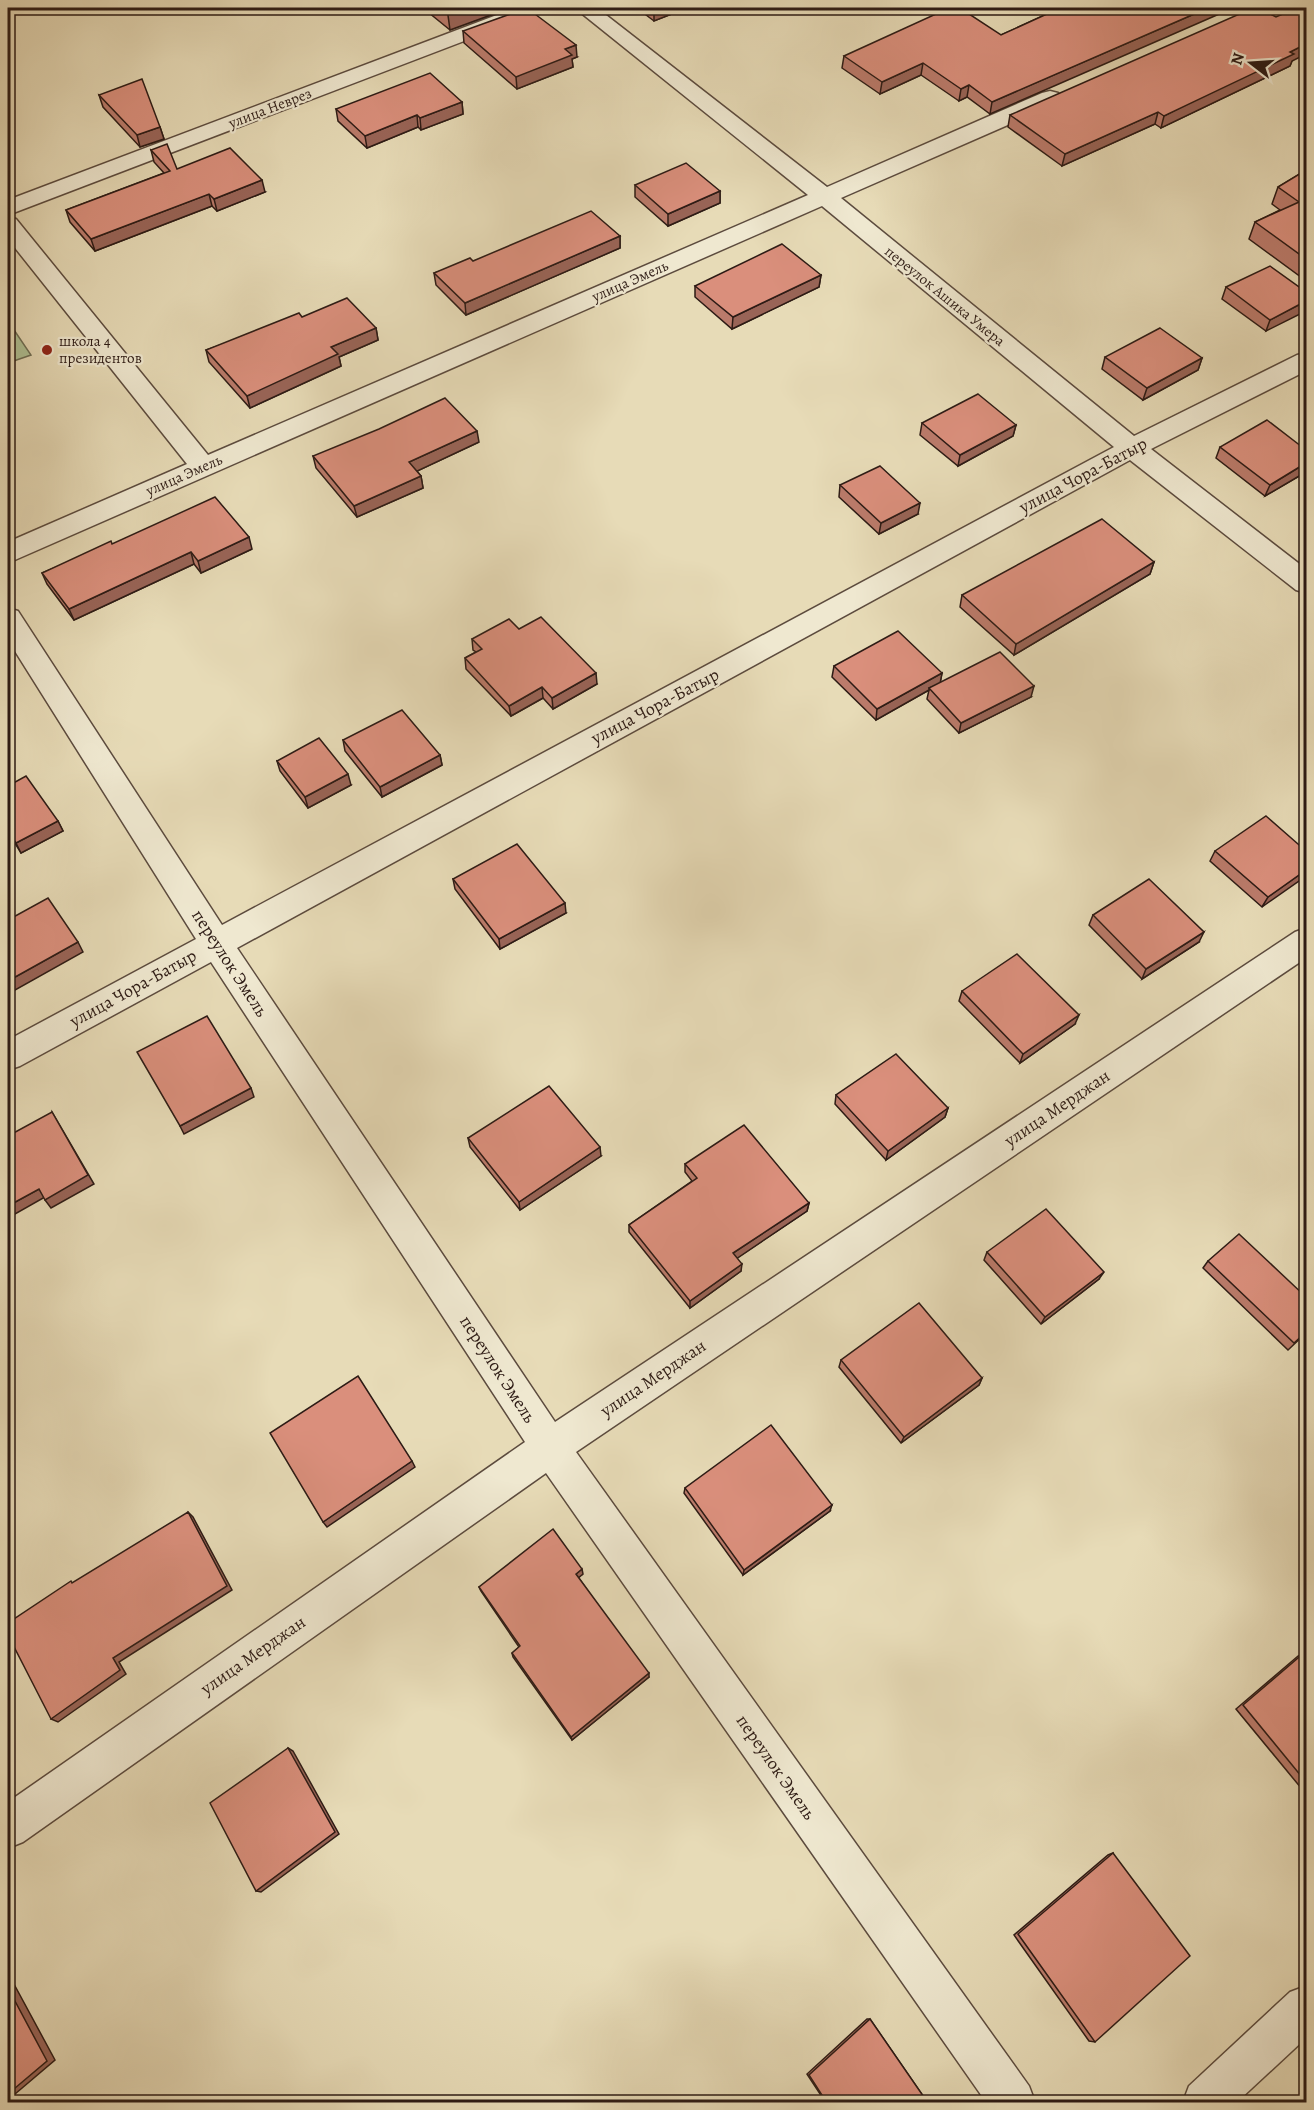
<svg xmlns="http://www.w3.org/2000/svg" width="1314" height="2110" viewBox="0 0 1314 2110" font-family="Alegreya,serif">
  <style>
    .green { fill: #afc194; stroke: #6e6e54; stroke-width: 1.5 }
    .lines { fill: none; stroke-linecap: round; stroke-linejoin: round }
    .street-casing { stroke: #5c4b3e; stroke-width: 3 }
    .street { fill: #efe8d0; fill-rule: evenodd }
    .wall { fill: #bb7b6b; stroke: #2d1b15; stroke-width: 1.5 }
    .shaded-wall { fill: #996457; stroke: #2d1b15; stroke-width: 1.5 }
    .building { fill: #da8f7c; stroke: #2d1b15; stroke-width: 1.5 }
    .poi-dot { fill: #8f2418; stroke: #efe8d0; stroke-width: 2 }
    .labels { text-anchor: middle; stroke-width: 4.5; stroke-linejoin: round; paint-order: stroke }
    .far-street-label { font-size: 15px; fill: #2d1b15; stroke: #efe8d0 }
    .far-poi-label { font-size: 15px; fill: #2d1b15; stroke: #efe8d0; text-anchor: start }
    .street-label { font-size: 18px; fill: #2d1b15; stroke: #efe8d0 }
  </style>
  <rect width="100%" height="100%" fill="#e7dbb7"/>
  <filter id="stains"><feTurbulence type="fractalNoise" baseFrequency=".00333" numOctaves="4"/><feColorMatrix values="0 0 0 0 .2 0 0 0 0 .09 0 0 0 0 .02 0 0 0 .5 -.17"/></filter>
  <radialGradient id="worn" r=".72"><stop offset=".6" stop-color="#630" stop-opacity="0"/><stop offset="1" stop-color="#630" stop-opacity=".3"/></radialGradient>
  <path class="green" d="M8,321L31,355L8,363Z"/>
  <g class="lines">
    <defs>
      <g id="street">
        <path d="M515,8H543L540,12L8,215V200Z"/>
        <path d="M575,8H597L827,187L1042,93L1050,91L1058,93L1061,98L1058,103L841,198L1134,436L1297,355L1306,353V371L1151,449L1306,569V593L1296,590L1130,460L237,948L555,1422L1295,932L1306,928V958L576,1452L1029,2086L1035,2102H986L546,1473L23,1842L8,1848V1802L525,1442L211,962L20,1066L8,1070V1040L196,939L8,640V608L18,611L222,925L1114,447L822,206L8,563V542L187,464L8,239V217L16,219L208,455L808,195Z"/>
        <path d="M1306,1986V2038L1237,2102H1183L1189,2086L1290,1992Z"/>
      </g>
    </defs>
    <use href="#street" class="street-casing"/>
    <use href="#street" class="street"/>
  </g>
  <g class="wall">
    <path d="M423,8H510L450,30Z"/>
    <path d="M637,8H687L654,21Z"/>
    <path d="M1060,8L990,114L967,97L959,101L921,75L880,94L842,68L844,56L1001,35Z"/>
    <path d="M463,31L577,57L572,59L573,67L517,89L464,43Z"/>
    <path d="M1292,61L1290,66L1161,128L1155,124L1062,166L1008,127L1010,115Z"/>
    <path d="M99,95L160,127L164,139L140,147L103,107Z"/>
    <path d="M462,102L463,114L421,130L418,127L367,148L338,121L336,109Z"/>
    <path d="M151,150L177,169L265,192L217,211L212,206L95,251L70,222L66,210L164,173L154,162Z"/>
    <path d="M1306,170V279L1305,280L1249,239L1255,222L1280,210L1272,204L1278,187Z"/>
    <path d="M635,185L720,191V203L668,226L635,197Z"/>
    <path d="M620,236V248L466,315L436,285L434,273L473,261Z"/>
    <path d="M821,275L819,287L732,329L695,297V286Z"/>
    <path d="M1226,287L1306,292L1266,331L1222,299Z"/>
    <path d="M302,317L376,328L378,340L339,357L341,366L250,408L209,362L206,350Z"/>
    <path d="M1105,357L1202,358L1198,370L1143,400L1102,369Z"/>
    <path d="M922,423L1016,425L1013,436L958,466L920,435Z"/>
    <path d="M479,442L417,471L421,476L423,488L357,517L316,468L313,456Z"/>
    <path d="M1220,447L1306,450V472L1265,496L1216,458Z"/>
    <path d="M840,485L918,514L879,534L839,497Z"/>
    <path d="M112,544L252,549L201,573L194,564L74,620L47,584L42,573Z"/>
    <path d="M1154,562L1150,574L1014,655L960,607L962,595Z"/>
    <path d="M519,629L597,684L553,709L543,698L511,716L466,669L465,658L476,652L473,650L472,639Z"/>
    <path d="M834,666L942,673L940,683L1031,697L959,733L927,699L929,690L876,720L832,677Z"/>
    <path d="M343,740L440,755L442,765L382,797L345,751Z"/>
    <path d="M277,761L351,785L308,808L280,771Z"/>
    <path d="M8,786L58,821L63,831L21,853L8,832Z"/>
    <path d="M1215,851H1306L1262,907L1210,861Z"/>
    <path d="M453,879L566,913L500,949L455,889Z"/>
    <path d="M1093,915L1199,942L1142,979L1089,925Z"/>
    <path d="M962,991L1075,1024L1020,1063L959,1001Z"/>
    <path d="M836,1095L948,1108L945,1117L886,1160L835,1104Z"/>
    <path d="M468,1138L601,1156L520,1210L470,1147Z"/>
    <path d="M685,1164L809,1203L807,1211L737,1258L741,1271L690,1308L629,1232V1225L692,1181L685,1172Z"/>
    <path d="M987,1252L1099,1279L1041,1324L984,1260Z"/>
    <path d="M1208,1261L1306,1297V1333L1288,1350L1203,1268Z"/>
    <path d="M841,1360L982,1378L979,1385L901,1443L839,1367Z"/>
    <path d="M685,1488L830,1511L743,1575L684,1493Z"/>
    <path d="M583,1574L578,1577L649,1677L572,1740L513,1657L512,1653L519,1647L481,1591L479,1587Z"/>
    <path d="M1305,1652L1306,1654V1794L1236,1709L1298,1656Z"/>
    <path d="M1113,1853L1095,2042L1089,2041L1014,1935L1108,1855Z"/>
    <path d="M867,2019H870L928,2103H826L807,2074Z"/>
  </g>
  <g class="shaded-wall">
    <path d="M447,8H510L450,30Z"/>
    <path d="M657,8H687L654,21V9Z"/>
    <path d="M1208,8H1233L990,114L992,102Z"/>
    <path d="M1306,44V54L1292,61L1290,66L1161,128L1164,116Z"/>
    <path d="M576,45L577,57L572,59L573,67L517,89L516,77L565,49Z"/>
    <path d="M923,63L921,75L880,94L882,82Z"/>
    <path d="M969,85L967,97L959,101L961,89Z"/>
    <path d="M462,102L463,114L421,130L420,118Z"/>
    <path d="M1158,112L1155,124L1062,166L1065,154Z"/>
    <path d="M417,115L418,127L367,148L365,136Z"/>
    <path d="M160,127L164,139L140,147L137,135Z"/>
    <path d="M262,180L265,192L217,211L214,199Z"/>
    <path d="M720,191V203L668,226V214Z"/>
    <path d="M209,194L212,206L95,251L91,239Z"/>
    <path d="M620,236V248L466,315L465,303Z"/>
    <path d="M821,275L819,287L732,329L733,317Z"/>
    <path d="M1306,301V311L1266,331L1270,320Z"/>
    <path d="M376,328L378,340L339,357L341,366L250,408L247,396L331,347Z"/>
    <path d="M1202,358L1198,370L1143,400L1147,388Z"/>
    <path d="M1016,425L1013,436L958,466L960,455Z"/>
    <path d="M477,431L479,442L411,474L409,462Z"/>
    <path d="M1306,463V472L1265,496L1270,485Z"/>
    <path d="M421,476L423,488L357,517L354,506Z"/>
    <path d="M920,503L918,514L879,534L881,523Z"/>
    <path d="M249,537L252,549L201,573L198,561Z"/>
    <path d="M191,552L194,564L74,620L69,609Z"/>
    <path d="M1154,562L1150,574L1014,655L1016,644Z"/>
    <path d="M596,673L597,684L553,709L552,698Z"/>
    <path d="M942,673L940,684L929,688V690L876,720L877,709Z"/>
    <path d="M1034,686L1031,697L959,733L961,723Z"/>
    <path d="M542,687L543,698L511,716L509,706Z"/>
    <path d="M440,755L442,765L382,797L380,787Z"/>
    <path d="M348,774L351,785L308,808L305,797Z"/>
    <path d="M58,821L63,831L21,853L16,843Z"/>
    <path d="M1306,870V876L1262,907L1268,897Z"/>
    <path d="M565,903L566,913L500,949L499,939Z"/>
    <path d="M1204,932L1199,942L1142,979L1146,969Z"/>
    <path d="M78,942L83,952L8,994V981Z"/>
    <path d="M1079,1015L1075,1024L1020,1063L1023,1054Z"/>
    <path d="M251,1088L254,1097L184,1134L180,1126Z"/>
    <path d="M948,1108L945,1117L886,1160L888,1151Z"/>
    <path d="M52,1112L94,1184L51,1208L45,1200Z"/>
    <path d="M600,1147L601,1156L520,1210L519,1202Z"/>
    <path d="M39,1189L45,1197L8,1218V1206Z"/>
    <path d="M809,1203L807,1211L733,1261V1253Z"/>
    <path d="M742,1264L741,1271L690,1308V1301Z"/>
    <path d="M1104,1272L1099,1279L1041,1324L1045,1317Z"/>
    <path d="M982,1378L979,1385L901,1443L904,1437Z"/>
    <path d="M412,1461L415,1467L327,1527L323,1522Z"/>
    <path d="M832,1505L830,1511L743,1575L744,1570Z"/>
    <path d="M188,1512L193,1517L232,1590L119,1662L126,1674L58,1722L51,1719L113,1658Z"/>
    <path d="M582,1569L583,1574L577,1579L576,1574Z"/>
    <path d="M649,1673V1677L572,1740L571,1737Z"/>
    <path d="M288,1748L293,1751L339,1834L261,1892L256,1891Z"/>
    <path d="M8,1973L55,2060L8,2100Z"/>
  </g>
  <g class="building">
    <path d="M527,8L576,45L565,49L572,55L516,77L463,31Z"/>
    <path d="M949,8H960L1001,35L1060,8H1208L992,102L969,85L961,89L923,63L882,82L844,56Z"/>
    <path d="M1253,8H1259L1276,17L1297,8H1306V44L1290,52L1294,54L1164,116L1158,112L1065,154L1010,115Z"/>
    <path d="M430,73L462,102L420,118L417,115L365,136L336,109Z"/>
    <path d="M142,79L160,127L137,135L99,95Z"/>
    <path d="M167,144L177,169L230,148L262,180L214,199L209,194L91,239L66,210L170,171L151,150Z"/>
    <path d="M686,163L720,191L668,214L635,185Z"/>
    <path d="M1306,170V259L1255,222L1299,202L1278,187Z"/>
    <path d="M591,211L620,236L465,303L434,273L470,258L473,261Z"/>
    <path d="M782,244L821,275L733,317L695,286Z"/>
    <path d="M1270,266L1306,292V301L1270,320L1226,287Z"/>
    <path d="M347,298L376,328L331,347L338,354L247,396L206,350L299,313L302,317Z"/>
    <path d="M1160,328L1202,358L1147,388L1105,357Z"/>
    <path d="M978,394L1016,425L960,455L922,423Z"/>
    <path d="M445,398L477,431L409,462L421,476L354,506L313,456L379,429Z"/>
    <path d="M1267,420L1306,450V463L1270,485L1220,447Z"/>
    <path d="M880,466L920,503L881,523L840,485Z"/>
    <path d="M215,497L249,537L198,561L191,552L69,609L42,573L111,541L112,544Z"/>
    <path d="M1102,519L1154,562L1016,644L962,595Z"/>
    <path d="M541,617L596,673L552,698L542,687L509,706L465,658L482,649L472,639L509,619L519,629Z"/>
    <path d="M898,631L942,673L877,709L834,666Z"/>
    <path d="M1000,652L1034,686L961,723L929,688Z"/>
    <path d="M402,710L440,755L380,787L343,740Z"/>
    <path d="M319,738L348,774L305,797L277,761Z"/>
    <path d="M26,776L58,821L16,843L8,831V786Z"/>
    <path d="M1266,816L1306,851V870L1268,897L1215,851Z"/>
    <path d="M517,844L565,903L499,939L453,879Z"/>
    <path d="M1149,879L1204,932L1146,969L1093,915Z"/>
    <path d="M48,898L78,942L8,981V920Z"/>
    <path d="M1017,954L1079,1015L1023,1054L962,991Z"/>
    <path d="M207,1016L251,1088L180,1126L137,1052Z"/>
    <path d="M896,1054L948,1108L888,1151L836,1095Z"/>
    <path d="M549,1086L600,1147L519,1202L468,1138Z"/>
    <path d="M52,1112L88,1175L45,1200L39,1189L8,1206V1136Z"/>
    <path d="M744,1125L809,1203L733,1253L742,1264L690,1301L629,1225L697,1178L685,1164Z"/>
    <path d="M1046,1209L1104,1272L1045,1317L987,1252Z"/>
    <path d="M1239,1234L1306,1297V1332L1294,1343L1208,1261Z"/>
    <path d="M919,1303L982,1378L904,1437L841,1360Z"/>
    <path d="M358,1376L412,1461L323,1522L270,1433Z"/>
    <path d="M771,1425L832,1505L744,1570L685,1488Z"/>
    <path d="M188,1512L227,1586L113,1658L120,1670L51,1719L8,1635V1623L71,1581L72,1583Z"/>
    <path d="M553,1529L582,1569L576,1574L649,1673L571,1737L512,1653L520,1646L479,1587Z"/>
    <path d="M1305,1652L1306,1654V1782L1243,1705Z"/>
    <path d="M288,1748L335,1832L256,1891L210,1803Z"/>
    <path d="M1113,1853L1190,1956L1095,2042L1018,1934Z"/>
    <path d="M8,1988L47,2061L8,2094Z"/>
    <path d="M870,2019L928,2103H827L809,2075Z"/>
  </g>
  <circle class="poi-dot" cx="47" cy="350" r="6"/>
  <g class="labels">
    <g class="far-street-label">
      <text transform="translate(270 108) rotate(-21)" y="5">улица Неврез</text>
      <text transform="translate(630 281) rotate(-24)" y="5">улица Эмель</text>
      <text transform="translate(945 296) rotate(39)" y="5">переулок Ашика Умера</text>
      <text transform="translate(184 475) rotate(-24)" y="5">улица Эмель</text>
    </g>
    <g class="far-poi-label">
      <text x="59" y="346">школа 4<tspan x="59" dy="17">президентов</tspan></text>
    </g>
    <g class="street-label">
      <text transform="translate(1083 475) rotate(-28)" y="6">улица Чора-Батыр</text>
      <text transform="translate(655 706) rotate(-28)" y="6">улица Чора-Батыр</text>
      <text transform="translate(230 963) rotate(57)" y="6">переулок Эмель</text>
      <text transform="translate(133 988) rotate(-29)" y="6">улица Чора-Батыр</text>
      <text transform="translate(1057 1108) rotate(-34)" y="6">улица Мерджан</text>
      <text transform="translate(498 1369) rotate(57)" y="6">переулок Эмель</text>
      <text transform="translate(653 1378) rotate(-34)" y="6">улица Мерджан</text>
      <text transform="translate(253 1655) rotate(-35)" y="6">улица Мерджан</text>
      <text transform="translate(776 1767) rotate(55)" y="6">переулок Эмель</text>
    </g>
  </g>
  <rect width="1314" height="2110" fill="none" stroke="#e7dbb7" stroke-width="30"/>
  <rect x="9" y="9" width="1296" height="2092" fill="none" stroke="#2d1b15" stroke-width="3"/>
  <rect x="15" y="15" width="1284" height="2080" fill="none" stroke="#2d1b15" stroke-width="1.5"/>
  <g transform="translate(1251 63) rotate(287)" stroke="#efe8d0" stroke-width="4.5" paint-order="stroke">
  <path d="M0-4.5L10 22L0 15L-10 22Z" fill="#2d1b15"/>
  <text y="-9" font-size="16" font-weight="bold" text-anchor="middle" fill="#2d1b15">N</text>
  </g>
  <rect width="100%" height="100%" filter="url(#stains)"/>
  <rect width="100%" height="100%" fill="url(#worn)"/>
</svg>
